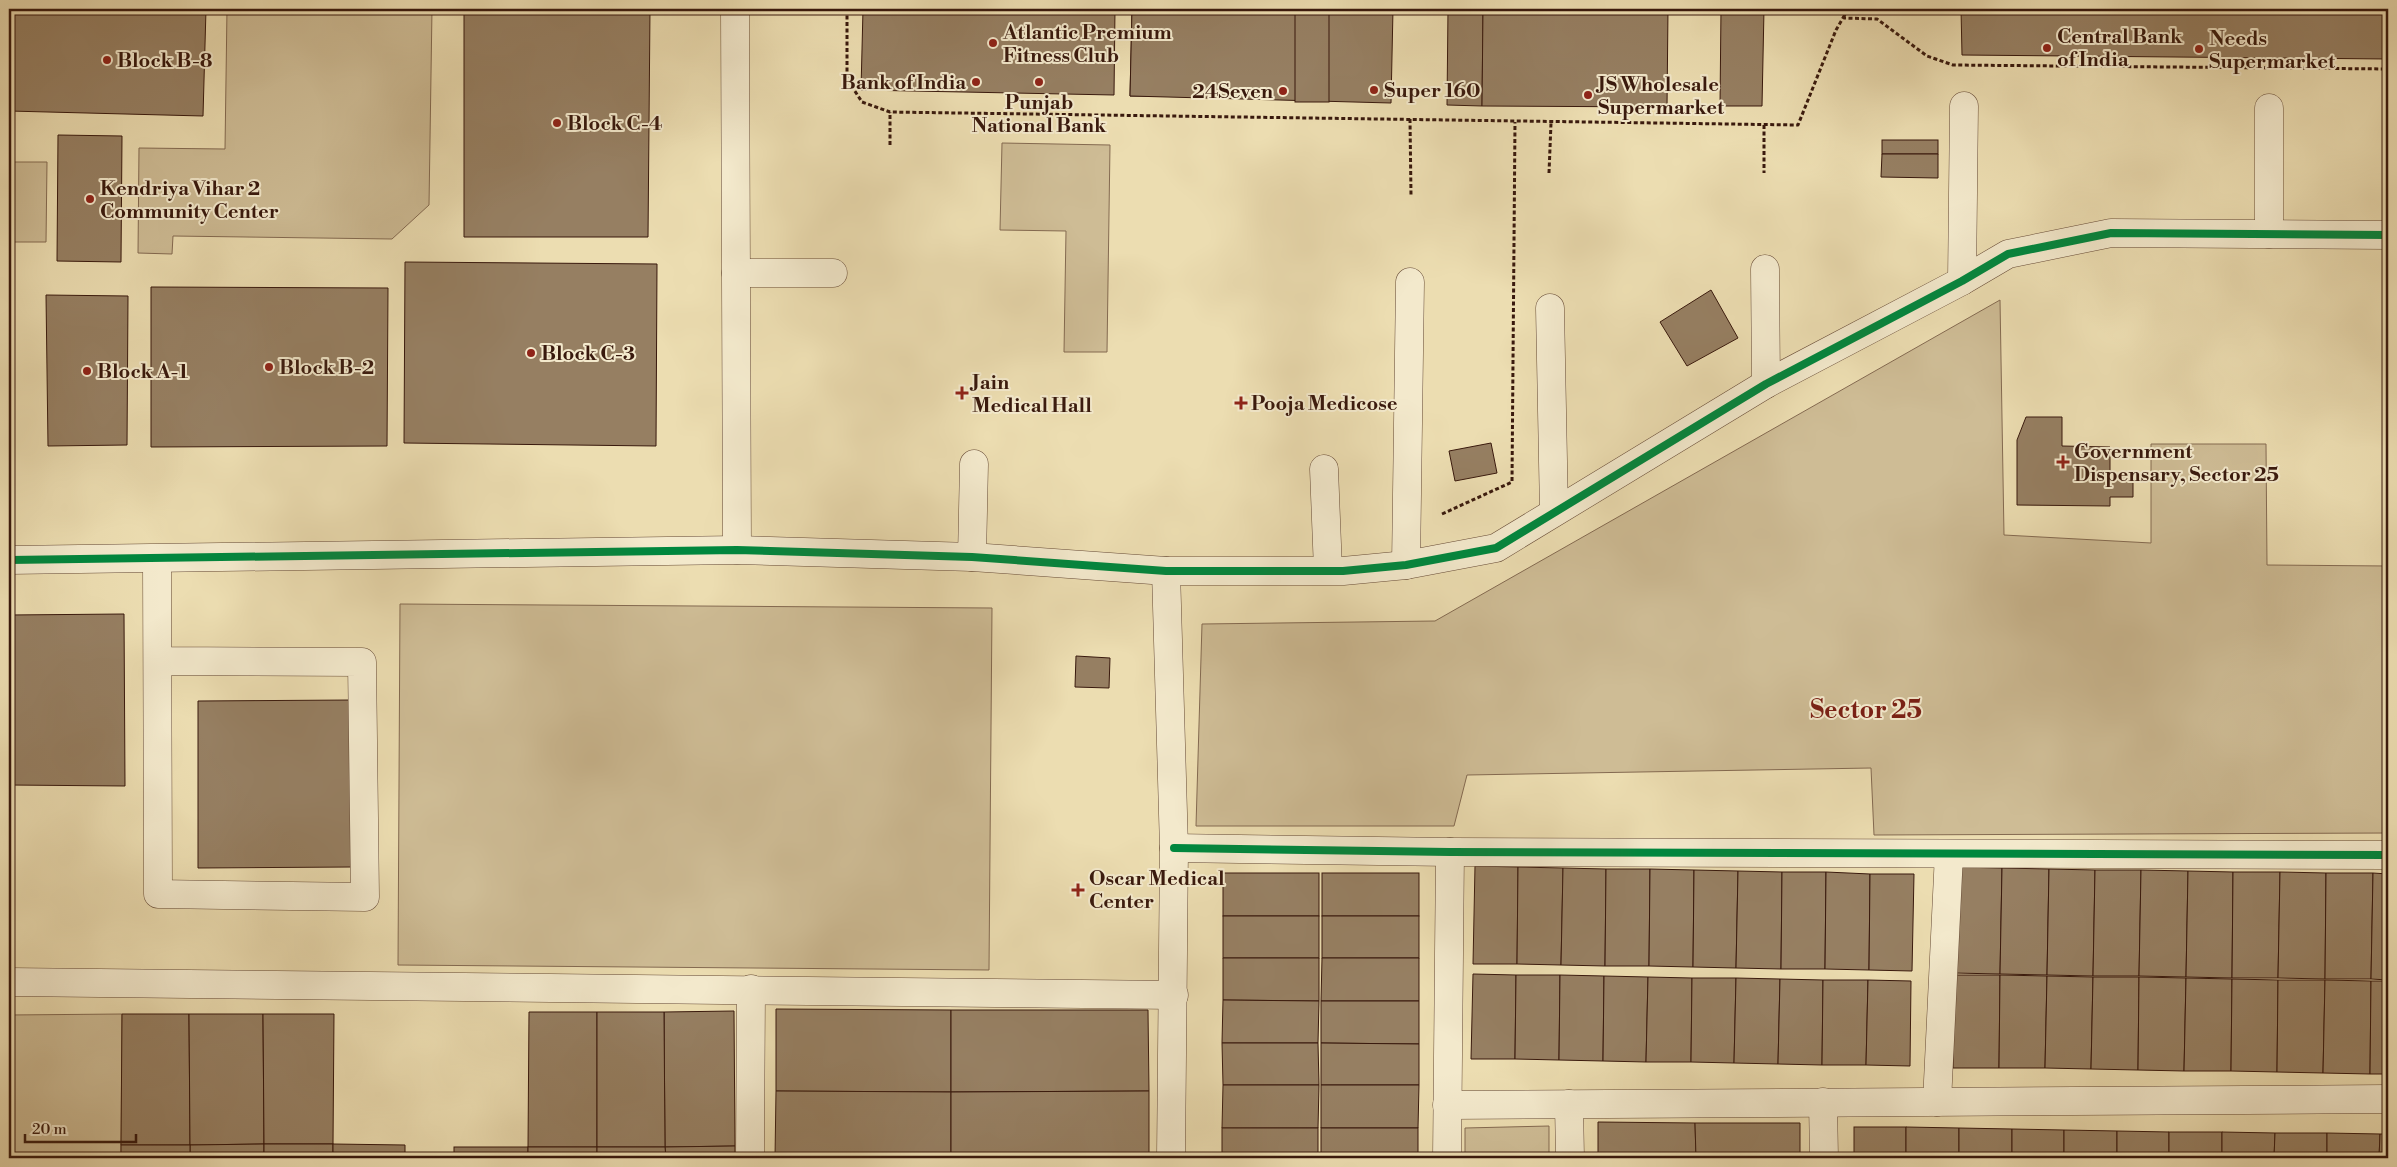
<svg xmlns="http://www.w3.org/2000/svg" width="2397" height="1167" viewBox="0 0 2397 1167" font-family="'Libre Bodoni',serif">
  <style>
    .green { fill: #cebc95; stroke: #846a51 }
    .building { fill: #967f62; stroke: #39190d }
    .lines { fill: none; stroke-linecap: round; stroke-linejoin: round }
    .minor-casing { stroke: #664a36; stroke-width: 29 }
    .path { stroke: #39190d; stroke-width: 3; stroke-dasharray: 4 2.5; stroke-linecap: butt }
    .minor { stroke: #f3e9cc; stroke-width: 28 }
    .cycleway-casing { stroke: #f3e9cc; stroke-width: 11 }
    .cycleway { stroke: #00873e; stroke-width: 8 }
    .poi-dot { fill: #8f2418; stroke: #f3e9cc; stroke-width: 2 }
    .labels { text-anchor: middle; stroke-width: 4; stroke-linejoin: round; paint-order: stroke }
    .poi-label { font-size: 20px; font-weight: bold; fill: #39190d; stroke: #f3e9cc; text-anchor: start }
    .district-label { font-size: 25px; font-weight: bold; fill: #7a1f14; stroke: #f3e9cc }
  </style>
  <rect width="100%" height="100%" fill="#ecddb1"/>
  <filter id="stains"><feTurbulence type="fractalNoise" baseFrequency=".004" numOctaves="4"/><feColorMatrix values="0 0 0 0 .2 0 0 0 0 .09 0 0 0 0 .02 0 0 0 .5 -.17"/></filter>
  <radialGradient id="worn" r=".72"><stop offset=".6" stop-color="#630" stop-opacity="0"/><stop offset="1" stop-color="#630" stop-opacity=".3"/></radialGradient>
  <g class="green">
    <path d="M227,9H432L429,205L392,239L173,236L172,254L138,253L139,148L225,149Z"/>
    <path d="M1002,143L1110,145L1107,352H1064L1066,231L1000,230Z"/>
    <path d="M9,162H47L46,242H9Z"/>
    <path d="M2000,300L2004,535L2151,543V444H2266L2267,565L2388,566V833L1874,835L1871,768L1467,775L1454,826H1196L1202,624L1435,621Z"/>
    <path d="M400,604L992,608L989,970L398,965Z"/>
    <path d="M122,1014L121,1158H9V1015Z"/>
    <path d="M1549,1126V1158H1465V1128Z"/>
  </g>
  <g class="building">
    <path d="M9,9H206L203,116L9,111Z"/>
    <path d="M464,9H650L648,237H464Z"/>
    <path d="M863,9H1115L1114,95L861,90Z"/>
    <path d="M1132,9H1175L1173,96H1130Z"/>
    <path d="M1132,9H1393L1391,103L1130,96Z"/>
    <rect x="1295" y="9" width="34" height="93"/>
    <path d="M1448,9H1483L1482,106L1447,105Z"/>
    <path d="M1483,9H1668L1667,107L1482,106Z"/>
    <path d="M1721,9H1764L1762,106H1720Z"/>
    <path d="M1961,9H2388V59L1962,55Z"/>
    <path d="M58,135L122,136L121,262L57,261Z"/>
    <rect x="1882" y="140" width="56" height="14"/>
    <path d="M1882,154H1938V178L1881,177Z"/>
    <path d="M405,262L657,264L656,446L404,443Z"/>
    <path d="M151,287L388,288L387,446L151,447Z"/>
    <path d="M1711,290L1738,338L1687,366L1660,322Z"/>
    <path d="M46,295L128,296L127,445L48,446Z"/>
    <path d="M2026,417H2062V446L2110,447V477H2133V497H2110V506L2017,505V440Z"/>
    <path d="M1491,443L1497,473L1455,481L1449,451Z"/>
    <path d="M124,614L125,786L9,785V615Z"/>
    <path d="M1076,656L1110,658L1109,688L1075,687Z"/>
    <path d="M352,700L351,867L198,868V701Z"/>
    <path d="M1475,866L1518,867L1517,964H1473Z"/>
    <path d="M1518,867L1563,868L1561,965L1517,964Z"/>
    <path d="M1956,867L2002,868L2000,974L1954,973Z"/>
    <path d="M1563,868L1606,869L1605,966L1561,965Z"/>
    <path d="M2002,868L2049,869L2047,975L2000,974Z"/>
    <path d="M1606,869H1650L1649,966H1605Z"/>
    <path d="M1650,869L1694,870L1693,967L1649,966Z"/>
    <path d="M2049,869L2095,870L2093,976L2047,975Z"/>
    <path d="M1694,870L1738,871L1736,968L1693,967Z"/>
    <path d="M2095,870H2141L2139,976H2093Z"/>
    <path d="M2141,870L2188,871L2186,977L2139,976Z"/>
    <path d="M1738,871L1782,872L1781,969L1736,968Z"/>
    <path d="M2188,871L2233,872L2232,978L2186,977Z"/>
    <path d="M1782,872H1826L1825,969H1781Z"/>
    <path d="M1826,872L1870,874L1869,970L1825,969Z"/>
    <path d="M2233,872H2280L2278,978H2232Z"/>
    <path d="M2280,872L2326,873L2325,979L2278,978Z"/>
    <rect x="1223" y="873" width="96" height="43"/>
    <rect x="1322" y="873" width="97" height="43"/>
    <path d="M2326,873H2373L2371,979H2325Z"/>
    <path d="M2373,873L2388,874V980L2371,979Z"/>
    <path d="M1870,874H1914L1912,971L1869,970Z"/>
    <rect x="1223" y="916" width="96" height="42"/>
    <rect x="1322" y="916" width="97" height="42"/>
    <path d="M1223,958H1319V1001L1223,1000Z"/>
    <path d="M1322,958H1419V1001H1321Z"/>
    <path d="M1473,974L1516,975L1515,1059H1471Z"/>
    <path d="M1516,975H1560L1559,1060L1515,1059Z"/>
    <path d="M1560,975L1604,976L1603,1061L1559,1060Z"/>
    <path d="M1954,975H2000L1999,1068H1953Z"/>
    <path d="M2000,975L2047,976L2045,1068H1999Z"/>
    <path d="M1604,976L1648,977L1646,1062L1603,1061Z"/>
    <path d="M2047,976L2093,977L2091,1069L2045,1068Z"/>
    <path d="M1648,977L1692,978L1691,1062H1646Z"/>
    <path d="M2093,977H2139L2138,1070L2091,1069Z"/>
    <path d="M2139,977L2186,978L2184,1071L2138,1070Z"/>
    <path d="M1692,978H1736L1734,1063L1691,1062Z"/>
    <path d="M1736,978L1780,979L1778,1064L1734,1063Z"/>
    <path d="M2186,978L2232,979L2231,1071H2184Z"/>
    <path d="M1780,979L1823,980L1822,1065L1778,1064Z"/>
    <path d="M2232,979L2278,980L2277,1072L2231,1071Z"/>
    <path d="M1823,980H1868L1866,1065H1822Z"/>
    <path d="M1868,980L1911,981L1910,1066L1866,1065Z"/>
    <path d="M2278,980H2325L2323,1073L2277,1072Z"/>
    <path d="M2325,980L2371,981L2370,1074L2323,1073Z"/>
    <path d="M2371,981H2388V1074H2370Z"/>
    <path d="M1223,1000L1319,1001L1318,1043H1222Z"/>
    <path d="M1321,1001H1419V1044L1321,1043Z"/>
    <path d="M776,1009L951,1010V1092L776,1091Z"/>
    <path d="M951,1010H1148L1149,1091L951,1092Z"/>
    <path d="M734,1011L735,1146L665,1147L664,1012Z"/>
    <path d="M529,1012H597V1147H528Z"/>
    <path d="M597,1012H664L665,1147H597Z"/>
    <path d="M122,1014H189L190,1145H121Z"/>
    <path d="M189,1014H263L264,1144L190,1145Z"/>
    <path d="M263,1014H334L333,1144H264Z"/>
    <path d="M1222,1043H1318L1319,1085H1223Z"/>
    <path d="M1321,1043L1419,1044V1085H1321Z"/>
    <path d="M1223,1085H1319L1318,1128H1222Z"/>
    <path d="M1321,1085H1419L1418,1128H1321Z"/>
    <path d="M776,1091L951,1092V1158H775Z"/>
    <path d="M1149,1091V1158H951V1092Z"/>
    <path d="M1598,1122L1695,1123L1696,1158H1598Z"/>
    <path d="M1695,1123H1800V1158H1696Z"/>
    <rect x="1854" y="1127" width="52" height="31"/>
    <path d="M1906,1127L1959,1128V1158H1906Z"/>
    <rect x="1222" y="1128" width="96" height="30"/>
    <rect x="1321" y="1128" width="97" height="30"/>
    <path d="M1959,1128L2012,1129V1158H1959Z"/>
    <path d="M2012,1129L2064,1130V1158H2012Z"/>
    <path d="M2064,1130L2117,1131V1158H2064Z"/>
    <path d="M2117,1131L2169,1132V1158H2117Z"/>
    <rect x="2169" y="1132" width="53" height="26"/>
    <path d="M2222,1132L2275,1133L2274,1158H2222Z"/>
    <path d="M2275,1133H2327V1158H2274Z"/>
    <path d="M2327,1133L2380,1134L2379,1158H2327Z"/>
    <path d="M2380,1134H2388V1158H2379Z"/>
    <path d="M264,1144V1158H190V1145Z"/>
    <rect x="264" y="1144" width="69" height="14"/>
    <path d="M333,1144L405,1145V1158H333Z"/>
    <rect x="121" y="1145" width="69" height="13"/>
    <path d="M735,1146V1158H666L665,1147Z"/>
    <rect x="454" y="1147" width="74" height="11"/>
    <rect x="528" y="1147" width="69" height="11"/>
    <path d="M597,1147H665L666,1158H597Z"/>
  </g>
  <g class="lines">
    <defs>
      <g id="minor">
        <path d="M735,9L737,550"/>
        <path d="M2269,234V108"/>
        <path d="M1765,269L1766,384"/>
        <path d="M736,273H833"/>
        <path d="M1962,281L1964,106"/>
        <path d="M1550,308L1554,512"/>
        <path d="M1324,469L1328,570"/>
        <path d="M972,557L974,464"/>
        <path d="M157,559L158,894L365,897L362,662L158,661"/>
        <path d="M9,560L737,550L972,557L1166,571H1343L1406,565L1496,548L1766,384L1962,281L2008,254L2111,233L2388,235"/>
        <path d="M1406,565L1410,282"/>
        <path d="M1166,571L1174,848L1171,1158"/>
        <path d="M1174,848L1450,852L2388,855"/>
        <path d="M9,982L1174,995"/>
        <path d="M1823,1102L1824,1158"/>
        <path d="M1937,1102L1949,854"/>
        <path d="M1569,1104L1570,1158"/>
        <path d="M1447,1105L2388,1099"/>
        <path d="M750,1158L751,989"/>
        <path d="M1447,1158L1450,852"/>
      </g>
    </defs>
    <use href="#minor" class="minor-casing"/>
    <g class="path">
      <path d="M847,9V79L862,102L890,112L1798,125L1836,30L1843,18L1877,19L1927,56L1953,65L2388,69"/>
      <path d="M1843,18L1848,9"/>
      <path d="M1410,119L1411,196"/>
      <path d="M1764,125V173"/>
      <path d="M890,145V112"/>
      <path d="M1549,173L1551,123"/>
      <path d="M1442,514L1512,482L1515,122"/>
    </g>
    <use href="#minor" class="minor"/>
    <defs>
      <g id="cycleway">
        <path d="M9,560L737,550L972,557L1166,571H1343L1406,565L1496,548L1766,384L1962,281L2008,254L2111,233L2388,235"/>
        <path d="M1174,848L1450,852L2388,855"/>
      </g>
    </defs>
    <use href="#cycleway" class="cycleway-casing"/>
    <use href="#cycleway" class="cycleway"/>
  </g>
  <g class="poi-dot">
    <circle cx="993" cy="43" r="5"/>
    <circle cx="2047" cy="48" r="5"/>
    <circle cx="2199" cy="49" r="5"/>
    <circle cx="107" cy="60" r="5"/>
    <circle cx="976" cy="82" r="5"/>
    <circle cx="1039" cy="82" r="5"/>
    <circle cx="1374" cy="90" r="5"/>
    <circle cx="1283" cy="91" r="5"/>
    <circle cx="1588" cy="95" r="5"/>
    <circle cx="557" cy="123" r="5"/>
    <circle cx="90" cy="199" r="5"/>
    <circle cx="531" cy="353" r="5"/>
    <circle cx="269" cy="367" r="5"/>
    <circle cx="87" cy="371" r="5"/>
    <path d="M959.5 385.5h5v5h5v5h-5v5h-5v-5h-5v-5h5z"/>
    <path d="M1238.5 395.5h5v5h5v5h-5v5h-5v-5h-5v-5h5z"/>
    <path d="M2060.5 454.5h5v5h5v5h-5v5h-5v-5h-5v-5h5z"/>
    <path d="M1075.5 882.5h5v5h5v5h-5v5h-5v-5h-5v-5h5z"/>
  </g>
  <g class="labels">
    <g class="poi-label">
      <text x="1003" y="39">Atlantic Premium<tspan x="1003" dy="23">Fitness Club</tspan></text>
      <text x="2057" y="43">Central Bank<tspan x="2057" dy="23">of India</tspan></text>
      <text x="2209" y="45">Needs<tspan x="2209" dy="23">Supermarket</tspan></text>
      <text x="117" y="67">Block B-8</text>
      <text x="966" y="89" text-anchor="end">Bank of India</text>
      <text x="1598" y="91">JS Wholesale<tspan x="1598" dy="23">Supermarket</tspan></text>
      <text x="1384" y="97">Super 160</text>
      <text x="1273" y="98" text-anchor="end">24Seven</text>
      <text x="1039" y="109" text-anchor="middle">Punjab<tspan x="1039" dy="23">National Bank</tspan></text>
      <text x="567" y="130">Block C-4</text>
      <text x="100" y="195">Kendriya Vihar 2<tspan x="100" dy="23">Community Center</tspan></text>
      <text x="541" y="360">Block C-3</text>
      <text x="279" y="374">Block B-2</text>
      <text x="97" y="378">Block A-1</text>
      <text x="972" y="389">Jain<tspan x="972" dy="23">Medical Hall</tspan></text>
      <text x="1251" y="410">Pooja Medicose</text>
      <text x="2074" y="458">Government<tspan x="2074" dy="23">Dispensary, Sector 25</tspan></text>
      <text x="1089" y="885">Oscar Medical<tspan x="1089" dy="23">Center</tspan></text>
    </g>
    <g class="district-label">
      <text x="1866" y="718">Sector 25</text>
    </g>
  </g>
  <rect width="2397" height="1167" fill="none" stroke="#ecddb1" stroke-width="30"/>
  <rect x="10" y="10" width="2377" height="1147" fill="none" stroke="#39190d" stroke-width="2.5"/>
  <rect x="15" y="15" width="2367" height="1137" fill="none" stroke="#39190d"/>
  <path d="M25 1134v8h111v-8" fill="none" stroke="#39190d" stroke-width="2.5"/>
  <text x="32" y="1134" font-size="15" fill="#39190d" stroke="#f3e9cc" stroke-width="4" paint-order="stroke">20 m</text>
  <rect width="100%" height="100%" filter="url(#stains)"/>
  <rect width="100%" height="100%" fill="url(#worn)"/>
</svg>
